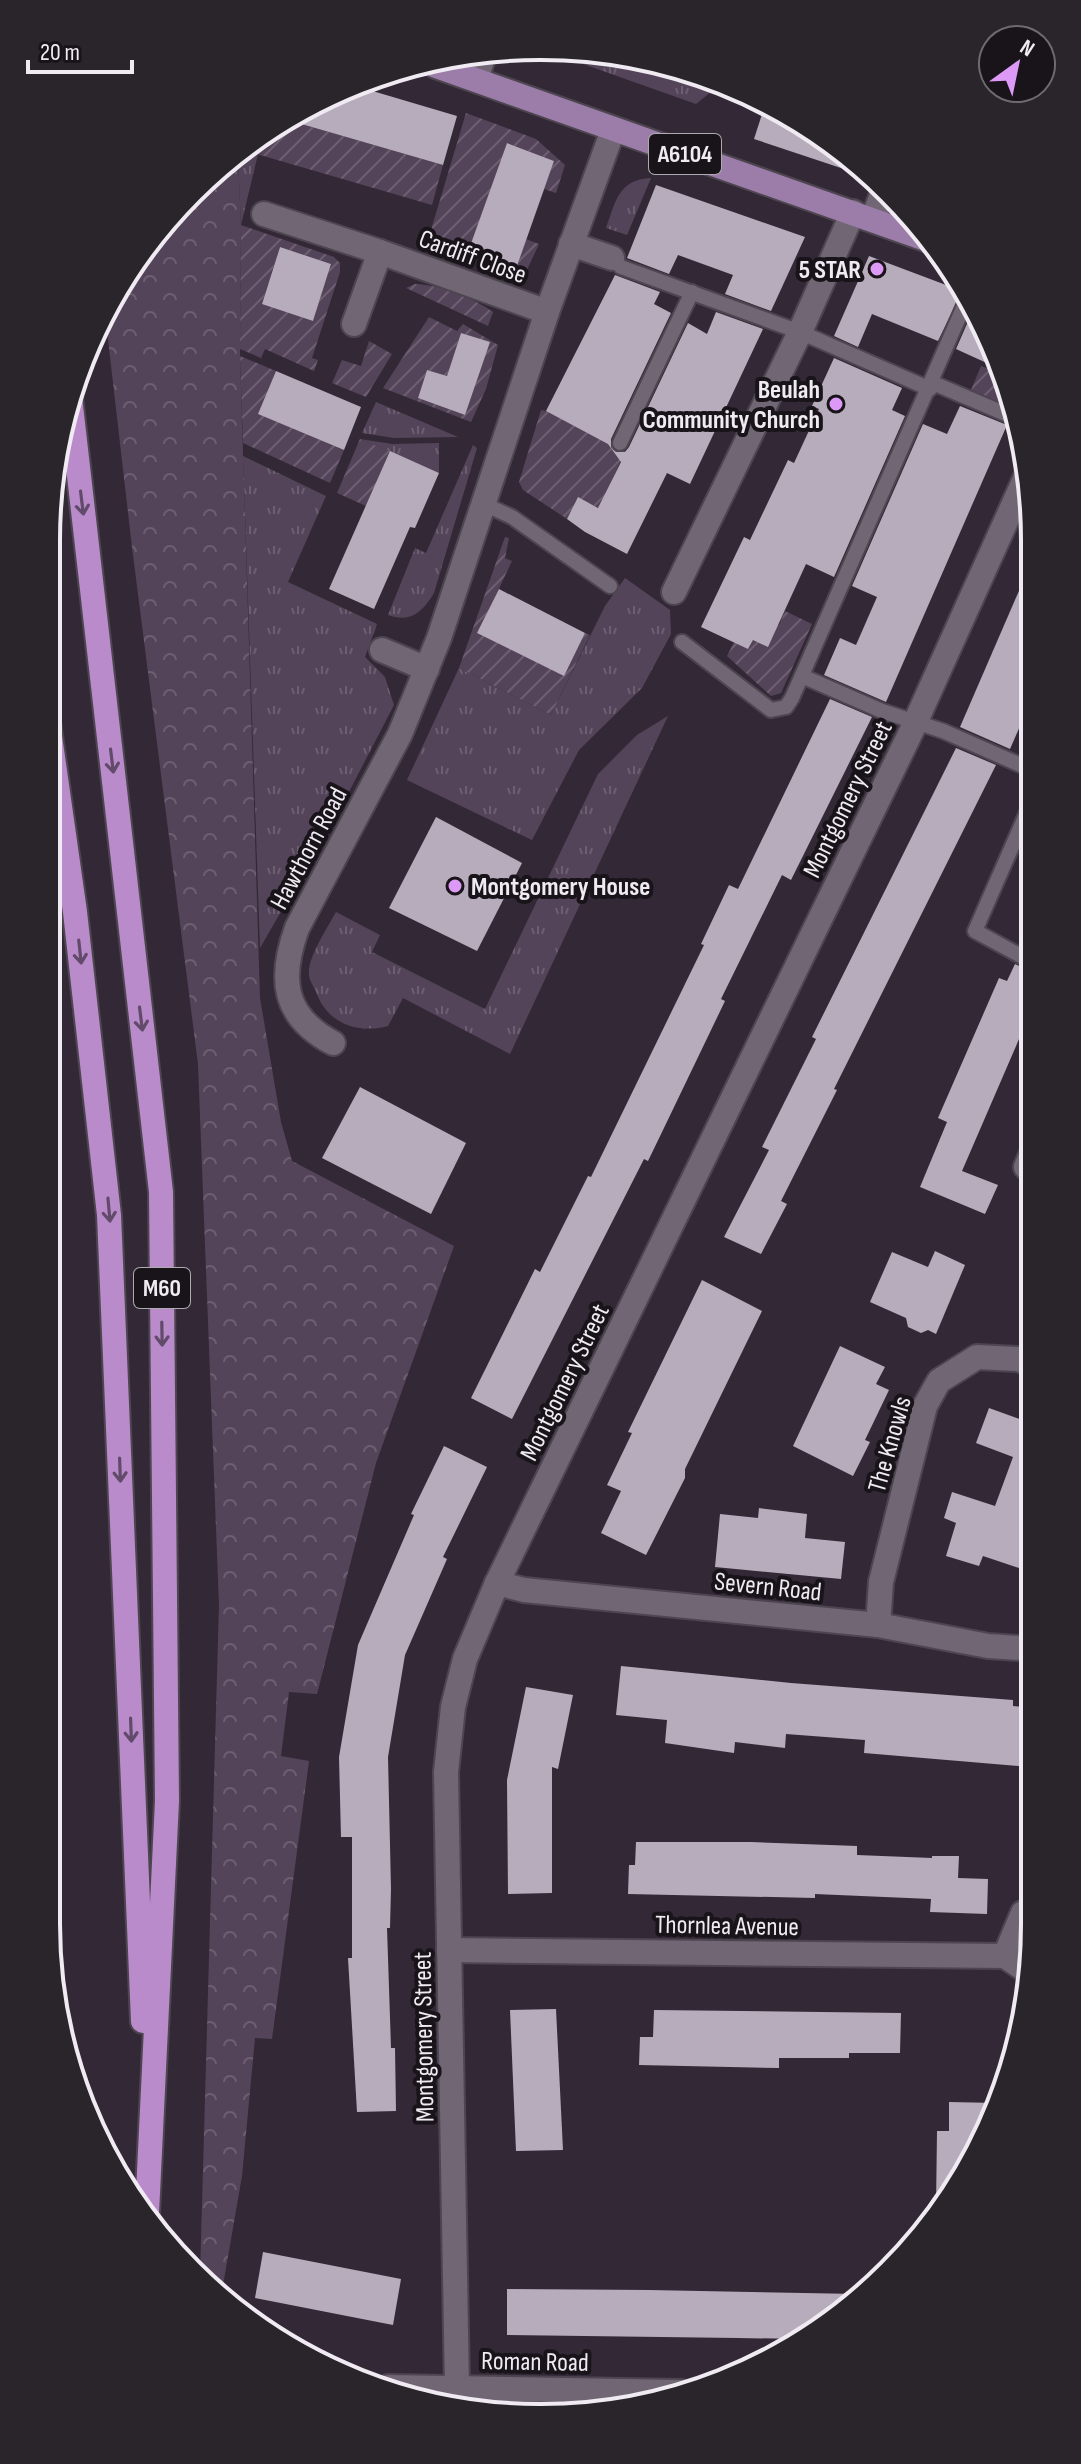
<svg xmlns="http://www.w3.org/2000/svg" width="1081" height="2464" viewBox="0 0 1081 2464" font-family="'Sofia Sans Condensed',sans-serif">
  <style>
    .grass { fill: url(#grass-tufts) }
    .forest { fill: url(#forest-crowns) }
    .garden { fill: url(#garden-furrows); fill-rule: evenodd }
    .building { fill: #b7acbc }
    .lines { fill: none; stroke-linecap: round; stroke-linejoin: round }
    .lane-casing { stroke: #4d4650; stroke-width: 18 }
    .street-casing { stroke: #4d4650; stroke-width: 28 }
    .secondary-casing { stroke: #4d4650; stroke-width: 28 }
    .primary-casing { stroke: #4d4650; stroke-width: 28 }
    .highway-casing { stroke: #4d4650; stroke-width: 28 }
    .lane { stroke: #706674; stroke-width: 14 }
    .street { stroke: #706674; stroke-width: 24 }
    .secondary { stroke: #706674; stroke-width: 24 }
    .primary { stroke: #9c7ca8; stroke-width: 24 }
    .highway { stroke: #ba8bcb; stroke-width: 24 }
    .oneway { stroke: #614a6a }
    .poi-dot { fill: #dc99f5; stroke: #18141a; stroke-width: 3 }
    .labels { text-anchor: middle; stroke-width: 8; stroke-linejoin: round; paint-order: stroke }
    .shield { fill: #18141a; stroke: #afaab1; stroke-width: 2 }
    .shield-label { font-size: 24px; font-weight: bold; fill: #f0eaf2 }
    .street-label { font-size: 26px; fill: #f0eaf2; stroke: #18141a }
    .poi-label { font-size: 26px; font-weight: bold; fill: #f0eaf2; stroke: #18141a; text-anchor: end }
    .rim { fill: none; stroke: #f0eaf2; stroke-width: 4 }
  </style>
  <defs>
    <pattern id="grass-tufts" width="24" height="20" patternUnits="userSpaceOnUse" patternTransform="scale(2)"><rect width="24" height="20" fill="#544459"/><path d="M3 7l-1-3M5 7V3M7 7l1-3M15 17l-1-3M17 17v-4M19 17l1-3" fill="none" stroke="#6d5f71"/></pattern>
    <pattern id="forest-crowns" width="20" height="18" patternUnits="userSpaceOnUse" patternTransform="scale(2)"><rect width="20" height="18" fill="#544459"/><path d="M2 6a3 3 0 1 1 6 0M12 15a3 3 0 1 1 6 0" fill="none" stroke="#6d5f71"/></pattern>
    <pattern id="garden-furrows" width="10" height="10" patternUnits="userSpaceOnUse" patternTransform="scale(2)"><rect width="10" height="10" fill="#544459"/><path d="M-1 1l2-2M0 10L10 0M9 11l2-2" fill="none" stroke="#6d5f71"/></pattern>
  </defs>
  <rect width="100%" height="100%" fill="#332936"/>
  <g class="grass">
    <path d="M552,53L635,64L711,92L696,104Z"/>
    <path d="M250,152L258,154L241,225L238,161Z"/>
    <path d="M651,178L627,235L606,228C616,201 618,180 651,178Z"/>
    <path d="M376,402L458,437L394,438L362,433Z"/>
    <path d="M360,439L392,444L439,443V473Z"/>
    <path d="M473,445L477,448L434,593C422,613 410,623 388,615L415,548L426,553Z"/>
    <path d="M243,456L326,496L288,582L377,624L365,657L385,677L394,705L340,809L260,948Z"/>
    <path d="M625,578L670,610L671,634L642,688L579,750L532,840L407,780L459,668L551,715L605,606Z"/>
    <path d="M668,716L510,1054L403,998L388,1026C357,1034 328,1024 316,992C314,987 309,980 309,975C307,958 328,927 336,912L380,935L372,952L485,1009L598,774L637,735Z"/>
  </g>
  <path class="forest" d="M238,161L241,225L240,356L260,998L281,1122L292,1161L454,1246L376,1463L317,1694L289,1692L281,1756L309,1761L272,2039L255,2038L242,2176L222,2291L200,2275L219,1605L198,1064L132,547L106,322L169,214Z"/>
  <g class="garden">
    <path d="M466,113L536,139L565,165L556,193L544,189L554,161L507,143L469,249L517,266L526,239L539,244L526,272L514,274L428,240Z"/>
    <path d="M291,121L443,165L432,205L250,152Z"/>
    <path d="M241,225L334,257L340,263V272L312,358L318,360L314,371L265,349L261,358L240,349ZM280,247L331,264L313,321L262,303Z"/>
    <path d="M415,284C442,285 471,297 493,312L488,326L406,288Z"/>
    <path d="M429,317L457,331L463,324L498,345L486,389L471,422L383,388ZM461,333L489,343L465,415L418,398L427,370L447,376Z"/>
    <path d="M369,341L392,354L366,397L332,383L342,360L361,366Z"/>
    <path d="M240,356L276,371L259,414L344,450L330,483L243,443Z"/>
    <path d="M999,358L1013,408L971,390L981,366L994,371Z"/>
    <path d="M541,410L546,411L666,472L623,456L599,508L578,498L567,519L523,490L519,482Z"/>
    <path d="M360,439L396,454L366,506L337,493Z"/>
    <path d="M505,537L509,538L505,558L512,561L478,633L564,675L585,633L590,635L551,715L459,668Z"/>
    <path d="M785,611L812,624L781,693L771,696L727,656L734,642L749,648L763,618L779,625Z"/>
  </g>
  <g class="building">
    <path d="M359,87L457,116L443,165L291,121L322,97Z"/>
    <path d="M765,105L816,130L865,176L754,139Z"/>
    <path d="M507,143L554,161L517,266L469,249Z"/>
    <path d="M656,185L805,237L771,311L725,294L733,275L678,255L669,274L627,258Z"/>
    <path d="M280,247L331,264L313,321L262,304Z"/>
    <path d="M869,256L962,291L938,341L872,314L858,347L834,336Z"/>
    <path d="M615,275L660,292L654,304L671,313L611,439V448L616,452H625L629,447L688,323L707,334L716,312L763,329L690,484L667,473L627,554L585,532L567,519L578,497L598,508L621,462L608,444L546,411Z"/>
    <path d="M973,310L997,351L1002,370L956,349Z"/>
    <path d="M461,333L490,342L465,415L418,398L427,370L447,376Z"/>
    <path d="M834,358L902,388L892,410L905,416L834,577L806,564L768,647L753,640L748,649L701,627L744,537L750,540L788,460L794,463L819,409L812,406Z"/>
    <path d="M276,371L361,407L344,450L258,414Z"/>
    <path d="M960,406L1007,425L886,702L824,675L840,638L856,645L877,597L852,586L923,424L947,434Z"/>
    <path d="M390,451L439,473L415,528L410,527L374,609L329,589Z"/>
    <path d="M1031,563V701L1010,749L960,727Z"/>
    <path d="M499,589L585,633L564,676L477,633Z"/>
    <path d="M830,699L872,717L791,880L782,875L721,999L725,1001L663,1130L648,1161L644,1159L512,1419L471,1398L535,1269L540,1272L588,1176L591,1177L704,945L701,944L729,885L738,889Z"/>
    <path d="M956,748L996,765L834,1089L837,1090L781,1201L787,1204L761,1254L724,1237L769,1150L762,1147L816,1039L812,1037Z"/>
    <path d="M436,817L522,863L477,951L389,908Z"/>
    <path d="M1015,964L1032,972V1009L962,1171L998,1185L985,1214L920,1187L947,1122L938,1118L999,978L1007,981Z"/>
    <path d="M360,1087L466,1143L431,1214L322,1158Z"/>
    <path d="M935,1251L965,1265L936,1334L928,1330L921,1333L908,1327L906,1318L870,1302L892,1252L928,1267Z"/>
    <path d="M702,1280L762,1311L685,1469V1478L646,1555L601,1533L621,1491L607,1485L632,1433L628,1432Z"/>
    <path d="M840,1346L885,1367L876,1384L889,1390L865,1440L870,1442L853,1476L793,1446Z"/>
    <path d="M989,1408L1025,1421L1030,1409H1033L1034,1573L983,1556L979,1566L946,1556L956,1523L944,1518L952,1492L995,1506L1013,1457L976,1443Z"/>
    <path d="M444,1446L487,1467L443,1557L447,1559L405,1655L388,1757L391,1889L390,1928H387L391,2048H395L396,2111L357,2112L348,1958H352V1837H341L339,1757L358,1645L414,1515L411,1514Z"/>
    <path d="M759,1508L807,1514L805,1538L845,1542L841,1579L715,1567L720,1514L758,1518Z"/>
    <path d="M621,1666L791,1683L1013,1700V1706L1034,1708L1035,1761H1031L1030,1767L864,1753L865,1740L786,1734L785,1748L735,1742L734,1753L665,1743L667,1720L616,1715Z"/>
    <path d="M526,1687L573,1695L558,1769L552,1767V1893L508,1894L507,1780Z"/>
    <path d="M636,1842H751L857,1846V1855L932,1858V1856H959L958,1878L988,1879L987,1914L930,1912L931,1899L815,1894V1898L628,1894L629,1865H635Z"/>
    <path d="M556,2009L563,2150L516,2151L510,2010Z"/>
    <path d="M654,2010L901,2013L900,2053H849V2058H779V2068L639,2065L640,2037H653Z"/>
    <path d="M949,2102L997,2103L936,2208L937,2131H949Z"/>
    <path d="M263,2252L401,2279L393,2325L255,2298Z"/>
    <path d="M507,2289L649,2290L858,2294L803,2339L738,2338L507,2335Z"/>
  </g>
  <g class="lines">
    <defs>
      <g id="lane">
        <path d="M612,258L621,267L800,332L930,389"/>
        <path d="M933,383L1015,418"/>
        <path d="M620,443L692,292"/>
        <path d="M486,505L512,517L610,586"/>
        <path d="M682,642L771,710L786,707L792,698L967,299"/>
        <path d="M802,676L882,711L943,731L1032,770"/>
        <path d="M1032,801L975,931L1032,962"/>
      </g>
      <g id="street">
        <path d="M476,79L484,54"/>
        <path d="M264,214L380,252L547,312"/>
        <path d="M873,219L883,192"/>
        <path d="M571,244L612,258"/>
        <path d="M354,324L380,252"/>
        <path d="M674,592L800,332L853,212"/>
        <path d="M382,650L427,669"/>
        <path d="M333,1043C282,1016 279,978 297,928L400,734L439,638L547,312L613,130"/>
        <path d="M1033,1151L1026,1167L1033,1170"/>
        <path d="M497,1583L524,1590L878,1625L988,1646L1034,1649"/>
        <path d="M878,1625L881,1582L925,1406L939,1381L977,1357L1018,1359L1033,1365"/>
        <path d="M1023,1913L1005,1956L1027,1971"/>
        <path d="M449,1950L1005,1956"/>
        <path d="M457,2388L446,1772L453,1707L465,1659L497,1583L911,732L1029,470"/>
      </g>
      <path id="secondary" d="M388,2387L681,2392"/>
      <path id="primary" d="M436,66L934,242"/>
      <g id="highway">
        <path d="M70,397L161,1192L167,1801L147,2213"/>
        <path d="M46,708L75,912L109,1215L143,2021"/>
      </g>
    </defs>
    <use href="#lane" class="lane-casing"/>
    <use href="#street" class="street-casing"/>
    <use href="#secondary" class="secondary-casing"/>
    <use href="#primary" class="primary-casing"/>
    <use href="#highway" class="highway-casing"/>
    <use href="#lane" class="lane"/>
    <use href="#street" class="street"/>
    <use href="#secondary" class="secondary"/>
    <use href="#primary" class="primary"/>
    <use href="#highway" class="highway"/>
  </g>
  <defs><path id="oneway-shaft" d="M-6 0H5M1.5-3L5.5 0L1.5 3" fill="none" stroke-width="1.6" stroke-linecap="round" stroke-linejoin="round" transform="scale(2)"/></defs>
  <g class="oneway">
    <use href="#oneway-shaft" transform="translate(82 503) rotate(83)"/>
    <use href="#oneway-shaft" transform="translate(112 761) rotate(83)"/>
    <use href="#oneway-shaft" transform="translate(80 952) rotate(84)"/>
    <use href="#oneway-shaft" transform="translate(141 1019) rotate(83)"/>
    <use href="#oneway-shaft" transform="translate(109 1210) rotate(85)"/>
    <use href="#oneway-shaft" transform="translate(162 1334) rotate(89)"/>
    <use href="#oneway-shaft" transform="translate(120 1470) rotate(88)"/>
    <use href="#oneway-shaft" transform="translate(131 1730) rotate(88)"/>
  </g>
  <g class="poi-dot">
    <circle cx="877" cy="269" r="8"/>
    <circle cx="836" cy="404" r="8"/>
    <circle cx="455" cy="886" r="8"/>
  </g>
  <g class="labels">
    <g class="shield">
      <rect x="649" y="134" width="72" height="40" rx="6"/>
      <rect x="134" y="1268" width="56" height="40" rx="6"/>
    </g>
    <g class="shield-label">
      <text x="685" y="162">A6104</text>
      <text x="162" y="1296">M60</text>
    </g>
    <g class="street-label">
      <text transform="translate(473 256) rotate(20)" y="9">Cardiff Close</text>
      <text transform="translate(847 799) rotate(-64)" y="9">Montgomery Street</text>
      <text transform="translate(308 848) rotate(-62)" y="9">Hawthorn Road</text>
      <text transform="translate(564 1382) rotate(-64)" y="9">Montgomery Street</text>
      <text transform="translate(889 1444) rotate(-74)" y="9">The Knowls</text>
      <text transform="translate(768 1586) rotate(6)" y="9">Severn Road</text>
      <text transform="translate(727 1925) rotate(1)" y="9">Thornlea Avenue</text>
      <text transform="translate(423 2037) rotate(-91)" y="9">Montgomery Street</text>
      <text transform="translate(535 2361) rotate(1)" y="9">Roman Road</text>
    </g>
    <g class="poi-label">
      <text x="861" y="278">5 STAR</text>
      <text x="820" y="398">Beulah<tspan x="820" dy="30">Community Church</tspan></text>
      <text x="471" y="895" text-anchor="start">Montgomery House</text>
    </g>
  </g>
  <path d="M0 0H1081V2464H0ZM540 60H541A480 480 0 0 1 1021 540V1924A480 480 0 0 1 541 2404H540A480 480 0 0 1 60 1924V540A480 480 0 0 1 540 60Z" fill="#29252b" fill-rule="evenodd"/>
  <path class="rim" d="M540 60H541A480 480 0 0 1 1021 540V1924A480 480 0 0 1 541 2404H540A480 480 0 0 1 60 1924V540A480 480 0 0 1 540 60Z"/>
  <g transform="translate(1017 64) rotate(33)"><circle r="38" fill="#18141a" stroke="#6e6a70" stroke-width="2"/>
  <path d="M0-6L14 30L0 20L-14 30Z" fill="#dc99f5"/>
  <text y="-12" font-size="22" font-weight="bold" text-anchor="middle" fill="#f0eaf2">N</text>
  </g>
  <path d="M28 60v12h104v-12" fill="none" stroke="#f0eaf2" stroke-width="4"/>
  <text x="40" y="60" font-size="24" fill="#f0eaf2" stroke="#18141a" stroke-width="6" paint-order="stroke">20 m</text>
</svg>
